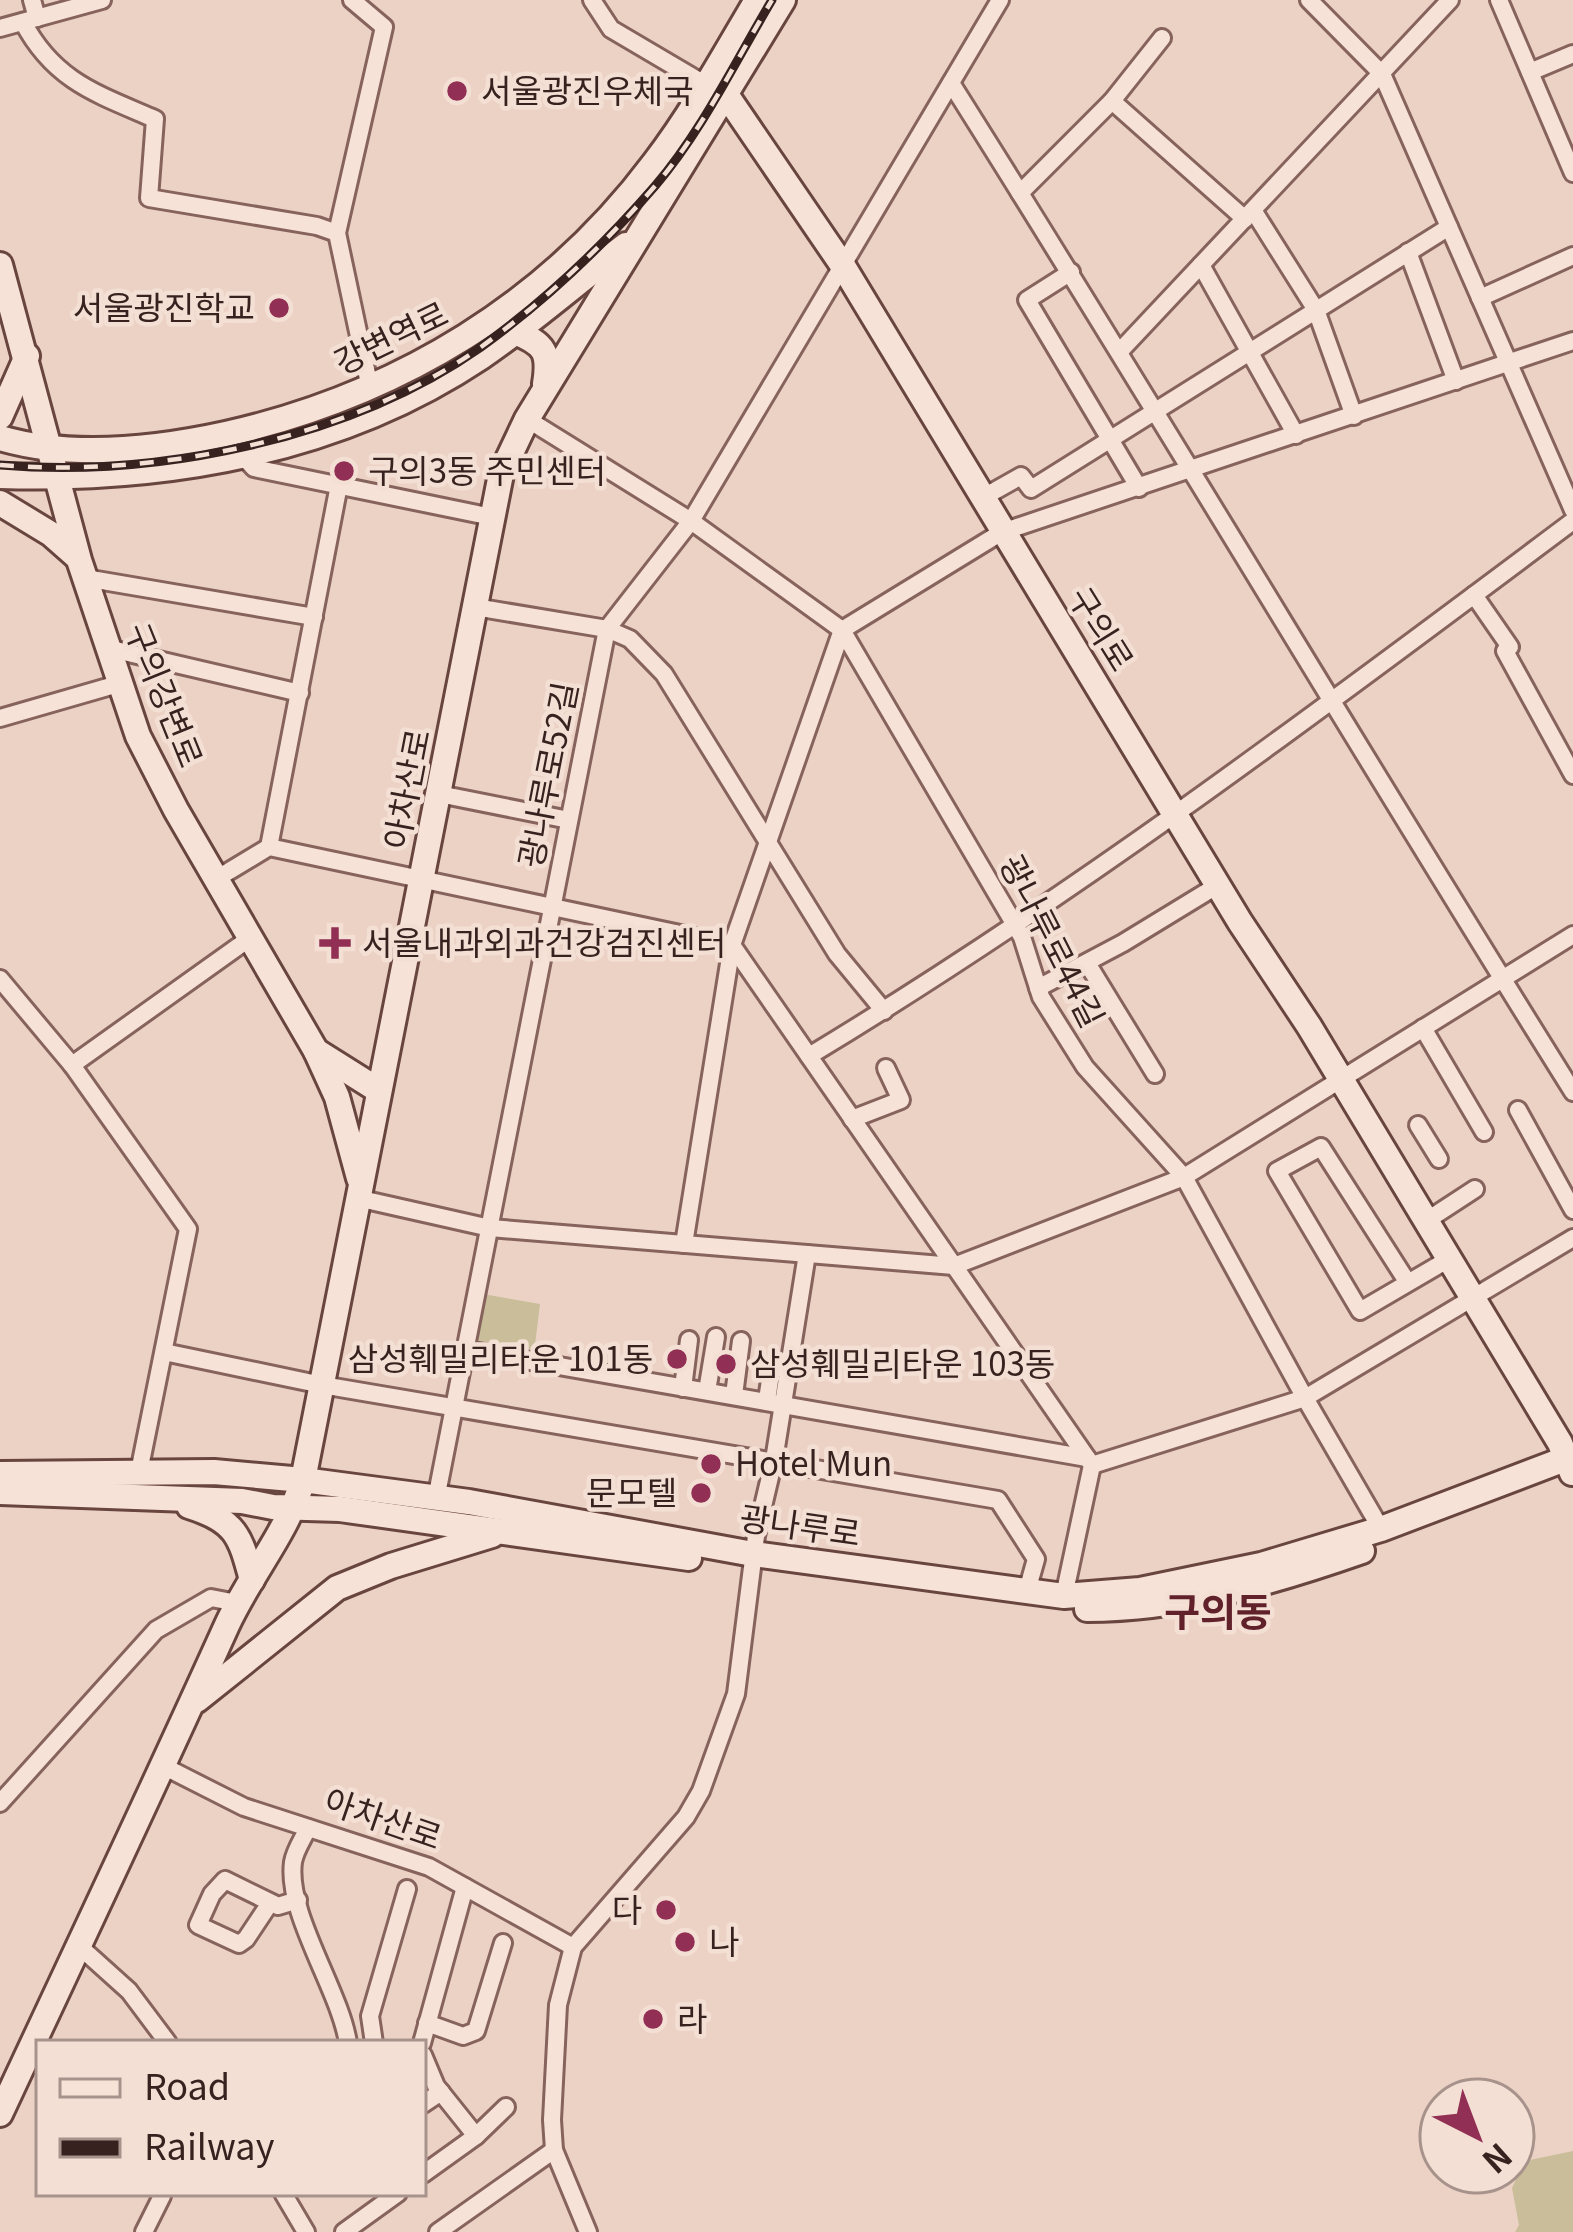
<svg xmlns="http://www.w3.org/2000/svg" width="1573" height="2232" viewBox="0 0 1573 2232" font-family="Georgia,'Noto Sans KR',serif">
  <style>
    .green { fill: #c9bd9a }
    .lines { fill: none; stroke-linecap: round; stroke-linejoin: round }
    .street-casing { stroke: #86635c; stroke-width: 22 }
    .secondary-casing { stroke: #68453f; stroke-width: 30 }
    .street { stroke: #f7e2d8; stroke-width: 16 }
    .secondary { stroke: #f7e2d8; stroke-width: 24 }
    .rail-casing { stroke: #37221f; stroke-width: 9 }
    .rail { stroke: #f4dfd4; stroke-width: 4.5; stroke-dasharray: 14; stroke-linecap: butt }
    .poi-dot { fill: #912f54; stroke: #f4dfd4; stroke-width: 4.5 }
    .labels { text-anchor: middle; stroke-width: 9; stroke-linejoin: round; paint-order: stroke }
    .poi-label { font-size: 33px; fill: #37221f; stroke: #f4dfd4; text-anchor: start }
    .street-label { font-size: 33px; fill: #37221f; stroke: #f4dfd4 }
    .quarter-label { font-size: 39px; font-weight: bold; fill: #61212b; stroke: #f4dfd4 }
  </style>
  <rect width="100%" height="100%" fill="#ecd2c5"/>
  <g class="green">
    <path d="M477,1293L540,1304L533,1361L467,1350Z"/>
    <path d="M1573,2151V2232H1515L1519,2225L1512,2188L1525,2161Z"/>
  </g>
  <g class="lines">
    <defs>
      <g id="street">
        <path d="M32,0L37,18"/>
        <path d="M352,0L384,27L337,233L370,388"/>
        <path d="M592,0L611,29L706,85"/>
        <path d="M1309,0L1382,74L1573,510"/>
        <path d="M1499,0L1573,173"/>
        <path d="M23,22C54,81 97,94 155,119L149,198L317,226L337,233"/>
        <path d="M0,28L102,0"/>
        <path d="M1530,72L1573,54"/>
        <path d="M951,83C1162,417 1363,757 1573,1092"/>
        <path d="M1112,101L1245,219"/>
        <path d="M1020,193L1112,101L1162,38"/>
        <path d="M1253,210L1316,310L1354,416"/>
        <path d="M1408,252L1456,381"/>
        <path d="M1201,265L1296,435"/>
        <path d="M1071,272L1027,300L1139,488"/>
        <path d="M1480,298L1573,256"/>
        <path d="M1121,350L1450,0"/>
        <path d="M527,419L691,521L842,630L1022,937L1041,997L1085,1067L1184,1177L1305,1398L1381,1529"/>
        <path d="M243,456L254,468L492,517"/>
        <path d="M982,498L1021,476L1031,489L1449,227"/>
        <path d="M85,578L314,617"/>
        <path d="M1474,595L1510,647"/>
        <path d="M475,607L607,629L630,639L664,674L837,954L884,1011"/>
        <path d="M107,648L300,693"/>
        <path d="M1505,651L1573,775"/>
        <path d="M0,718L118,684"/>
        <path d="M439,794L569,820"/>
        <path d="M269,847L339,485"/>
        <path d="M216,879L269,847L732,945L1092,1465L1064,1596"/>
        <path d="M1087,963L1155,1074"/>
        <path d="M0,979L72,1065L188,1229L141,1462"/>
        <path d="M1038,988L1123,943L1218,885"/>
        <path d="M1423,1028L1484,1132"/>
        <path d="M809,1056C1076,895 1323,708 1573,521"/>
        <path d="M72,1065L250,938"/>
        <path d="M1518,1110L1573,1210"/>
        <path d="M852,1119L901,1100L886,1068"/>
        <path d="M1418,1125L1439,1159"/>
        <path d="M357,1198L490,1228L954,1266L1184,1177L1573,935"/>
        <path d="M1426,1221L1475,1189"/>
        <path d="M684,1244L732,945L842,630L1002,532L1573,341"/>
        <path d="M1408,1283L1321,1147L1277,1171L1360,1311L1449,1259"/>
        <path d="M467,1350L1087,1458"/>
        <path d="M164,1352L322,1385L998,1500L1036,1559L1027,1591"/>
        <path d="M683,1388L689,1340"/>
        <path d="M707,1391L716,1337"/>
        <path d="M734,1395L741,1341"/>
        <path d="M767,1400L772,1367L787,1369"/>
        <path d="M1092,1465L1305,1398L1573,1238"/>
        <path d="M436,1499L607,629L691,521L1000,0"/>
        <path d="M165,1767L244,1807L429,1867L573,1947"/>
        <path d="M0,1803L156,1630L211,1598L237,1603"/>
        <path d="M308,1828C303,1839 295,1850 293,1862C286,1914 340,1990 348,2043"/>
        <path d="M270,1903L246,1939L239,1944L198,1925L212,1894L225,1880L278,1906L298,1900"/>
        <path d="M79,1946L129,1991L168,2043"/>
        <path d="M427,2023L463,2036L476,2031L503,1943"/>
        <path d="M374,2043L370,2016L407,1889"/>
        <path d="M422,2043L465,1887"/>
        <path d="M423,2055L436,2086L476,2136L423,2174"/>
        <path d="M423,2104L441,2092"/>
        <path d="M476,2136L506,2107"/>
        <path d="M283,2193L306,2232"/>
        <path d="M144,2232L162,2196"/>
        <path d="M344,2232L398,2193"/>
        <path d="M438,2232L554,2150"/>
        <path d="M588,2232L554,2150L552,2120L558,2005L573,1947L686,1817L701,1791L736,1694L756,1536L774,1460L807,1254"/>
      </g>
      <g id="secondary">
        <path d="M706,85L727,96L843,266L1240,922L1309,1026L1560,1443L1572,1473"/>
        <path d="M0,265L79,560L138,736L176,810L316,1051L337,1097L359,1178"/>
        <path d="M515,332C545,344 550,353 545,384"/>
        <path d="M0,417L27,356"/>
        <path d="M0,438C72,459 153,450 226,434C398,395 549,304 655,162C693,112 725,54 757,0"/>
        <path d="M0,476C167,481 339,452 481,357C531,323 577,282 626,245"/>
        <path d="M0,503L51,534L76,556"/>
        <path d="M316,1051L378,1090"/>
        <path d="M0,1474L214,1472L303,1480L469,1502L753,1554L1064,1596L1140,1590L1261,1565L1381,1529L1573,1456"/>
        <path d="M0,1492L242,1501L273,1507L340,1509L689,1558"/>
        <path d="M189,1506C236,1521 240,1535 252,1580"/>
        <path d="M1087,1609C1182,1609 1273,1582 1362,1551"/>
        <path d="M197,1700L337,1588L391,1566L492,1535"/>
        <path d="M0,2114C76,1951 153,1789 227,1625C250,1575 287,1533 303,1480L501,474L527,419L783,0"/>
      </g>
    </defs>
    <use href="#street" class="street-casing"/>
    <use href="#secondary" class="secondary-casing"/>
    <use href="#street" class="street"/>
    <use href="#secondary" class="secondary"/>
    <defs>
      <path id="rail" d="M0,465C157,478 350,439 481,347C545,301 603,246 655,186C702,131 735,62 772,0"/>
    </defs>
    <use href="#rail" class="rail-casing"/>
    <use href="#rail" class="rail"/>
  </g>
  <g class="poi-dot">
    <circle cx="457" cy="91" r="12"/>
    <circle cx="279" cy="308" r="12"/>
    <circle cx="344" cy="471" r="12"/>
    <path d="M329 925h12v12h12v12h-12v12h-12v-12h-12v-12h12z"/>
    <circle cx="677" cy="1359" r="12"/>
    <circle cx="726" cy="1364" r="12"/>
    <circle cx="711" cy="1464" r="12"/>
    <circle cx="701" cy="1493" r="12"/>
    <circle cx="666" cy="1910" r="12"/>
    <circle cx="685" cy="1942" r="12"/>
    <circle cx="653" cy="2019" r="12"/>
  </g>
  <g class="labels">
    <g class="poi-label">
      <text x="481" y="103">서울광진우체국</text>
      <text x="255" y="320" text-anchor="end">서울광진학교</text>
      <text x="368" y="483">구의3동 주민센터</text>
      <text x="362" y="955">서울내과외과건강검진센터</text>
      <text x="653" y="1371" text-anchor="end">삼성훼밀리타운 101동</text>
      <text x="750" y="1376">삼성훼밀리타운 103동</text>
      <text x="735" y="1476">Hotel Mun</text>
      <text x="677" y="1505" text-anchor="end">문모텔</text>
      <text x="642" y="1922" text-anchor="end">다</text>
      <text x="709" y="1954">나</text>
      <text x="677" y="2031">라</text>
    </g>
    <g class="street-label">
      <text transform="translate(391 338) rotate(-26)" y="12">강변역로</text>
      <text transform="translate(1101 629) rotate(58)" y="12">구의로</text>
      <text transform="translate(164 695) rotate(68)" y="12">구의강변로</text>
      <text transform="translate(548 775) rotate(-79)" y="12">광나루로52길</text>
      <text transform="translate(407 789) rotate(-79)" y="12">아차산로</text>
      <text transform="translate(1052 941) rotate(63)" y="12">광나루로44길</text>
      <text transform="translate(800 1526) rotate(8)" y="12">광나루로</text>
      <text transform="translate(383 1819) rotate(19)" y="12">아차산로</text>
    </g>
    <g class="quarter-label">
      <text x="1218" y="1626">구의동</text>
    </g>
  </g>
  <rect x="36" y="2040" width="390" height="156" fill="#f4dfd4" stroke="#a8938c" stroke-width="3"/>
  <rect x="60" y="2079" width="60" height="18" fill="#f7e2d8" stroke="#a8938c" stroke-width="3"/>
  <text x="144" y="2100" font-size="36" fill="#37221f">Road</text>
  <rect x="60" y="2139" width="60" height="18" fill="#37221f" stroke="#a8938c" stroke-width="3"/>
  <text x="144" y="2160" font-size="36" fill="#37221f">Railway</text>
  <g transform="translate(1477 2136) rotate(138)"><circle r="57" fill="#f4dfd4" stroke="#a8938c" stroke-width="3"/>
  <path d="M0-9L21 45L0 30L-21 45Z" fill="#912f54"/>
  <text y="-18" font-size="33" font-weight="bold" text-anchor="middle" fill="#37221f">N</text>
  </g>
</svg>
